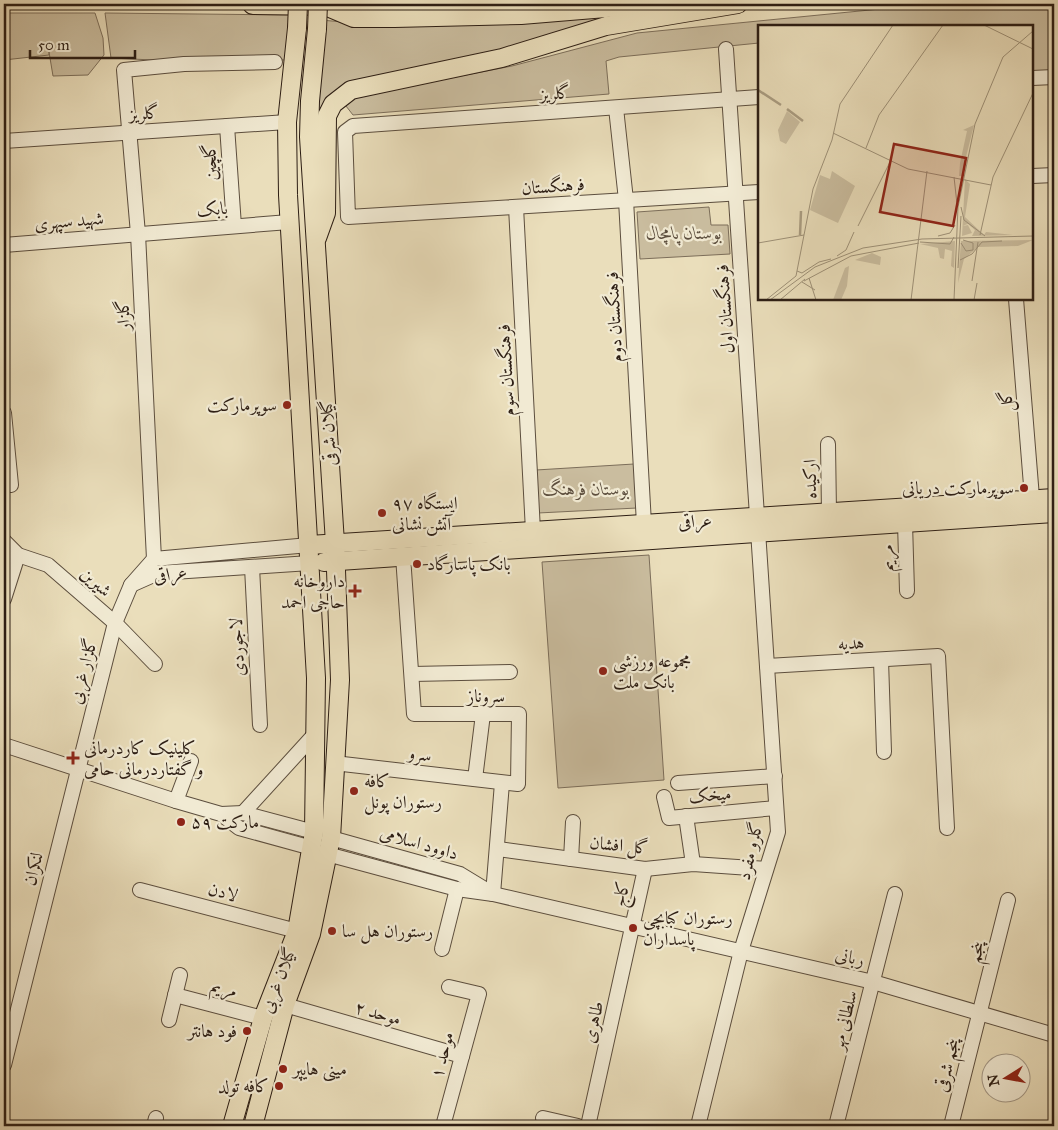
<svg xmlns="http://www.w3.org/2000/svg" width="1058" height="1130" viewBox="0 0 1058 1130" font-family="'IM FELL Great Primer',Amiri,serif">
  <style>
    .green { fill: #cabd9f; stroke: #7c6e5a }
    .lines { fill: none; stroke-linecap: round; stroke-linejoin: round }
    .minor-casing { stroke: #5c4e3e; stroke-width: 16 }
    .major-casing { stroke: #2d1e14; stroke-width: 20 }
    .highway-casing { stroke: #2d1e14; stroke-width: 22 }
    .minor { stroke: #f1ead3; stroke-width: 14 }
    .major { stroke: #eadebb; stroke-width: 18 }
    .highway { stroke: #eadebb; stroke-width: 20 }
    .major-bridge-casing { stroke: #2d1e14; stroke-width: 20; stroke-linecap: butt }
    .major-bridge { stroke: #eadebb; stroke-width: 18 }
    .poi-dot { fill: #8f2418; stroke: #f1ead3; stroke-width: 2 }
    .labels { text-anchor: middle; stroke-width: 4.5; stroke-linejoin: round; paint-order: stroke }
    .street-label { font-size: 18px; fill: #2d1e14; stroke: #f1ead3 }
    .park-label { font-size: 18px; font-style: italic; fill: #5c4e3e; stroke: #f1ead3 }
    .poi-label { font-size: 18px; fill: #2d1e14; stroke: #f1ead3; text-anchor: start }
    .inset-river { fill: none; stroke: #aa9d82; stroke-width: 2.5 }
    .inset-road { fill: none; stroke: #9e9178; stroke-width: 1 }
    .view { fill: #8f2418; fill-opacity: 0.15; stroke: #8f2418; stroke-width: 2.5 }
    .inset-edge { fill: none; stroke: #2d1e14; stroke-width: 2.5 }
  </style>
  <rect width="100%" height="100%" fill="#eadebb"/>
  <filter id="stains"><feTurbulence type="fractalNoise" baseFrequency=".004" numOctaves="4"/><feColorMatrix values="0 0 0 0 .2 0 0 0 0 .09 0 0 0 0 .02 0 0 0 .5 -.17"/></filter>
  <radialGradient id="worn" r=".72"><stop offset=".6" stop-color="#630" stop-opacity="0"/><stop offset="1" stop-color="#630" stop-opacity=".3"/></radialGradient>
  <g class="green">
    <path d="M889,4H1054V28L1049,30L1054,72L1032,73V26H759V43L619,57L606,61L609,94L353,115L346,106L348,98L512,66L637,33L880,9Z"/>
    <path d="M679,5L339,93L316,191L320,20L344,22L625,10Z"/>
    <path d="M4,13H95L103,38L104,55L88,75L53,76L49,52V55L4,60Z"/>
    <path d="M105,13L289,15L286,60H153L111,58Z"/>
    <path d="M709,207L711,225H728L730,254L640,259L637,212Z"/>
    <path d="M634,464L637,508L538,513L536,470Z"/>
    <path d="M649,555L664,780L558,788L542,562Z"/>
  </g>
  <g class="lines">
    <defs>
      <g id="minor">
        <path d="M1032,78L1054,77"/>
        <path d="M759,97L353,126L345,132L348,217L759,192"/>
        <path d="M616,108L626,200L644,524"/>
        <path d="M227,126L234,226"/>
        <path d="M4,141L287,122"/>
        <path d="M1032,176L1054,175"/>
        <path d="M516,207L533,531"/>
        <path d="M4,245L289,222"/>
        <path d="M1016,299L1033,510"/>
        <path d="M4,413L11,485"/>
        <path d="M828,444L829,512"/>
        <path d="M905,523L907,591"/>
        <path d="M4,541L18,555L48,565L115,623L155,664"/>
        <path d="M309,545L154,559L131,585L158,573L310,563"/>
        <path d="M154,559L138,234L124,70L184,64L275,62"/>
        <path d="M252,567L260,725"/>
        <path d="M4,599L18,555"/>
        <path d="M881,660L884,752"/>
        <path d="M767,666L938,656L947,828"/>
        <path d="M412,674L510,672"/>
        <path d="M4,745L176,801L221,814L243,813L314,832"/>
        <path d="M334,763L518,784L519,714H414L403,556"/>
        <path d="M475,779L483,714"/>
        <path d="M678,783L775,776"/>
        <path d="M664,797L669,818L776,808"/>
        <path d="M176,801L191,761"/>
        <path d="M243,813L315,734"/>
        <path d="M221,814L239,828L312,848"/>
        <path d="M686,816L693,864"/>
        <path d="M331,838L460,874L488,891"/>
        <path d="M498,849L645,869L693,864L766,869"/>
        <path d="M327,854L457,889L493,894L873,982L1054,1035"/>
        <path d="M571,859L573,822"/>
        <path d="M140,890L297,931"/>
        <path d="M493,894L502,783"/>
        <path d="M442,949L457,889"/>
        <path d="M175,995L263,1018"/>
        <path d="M285,1005L462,1056"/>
        <path d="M169,1020L180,975"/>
        <path d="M4,1065L115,623L131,585"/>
        <path d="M543,1118L578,1126"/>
        <path d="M154,1126L156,1118"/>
        <path d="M443,1126L479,994L449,987"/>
        <path d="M588,1126L645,869"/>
        <path d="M698,1126L741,951L778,832L726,49"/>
        <path d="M836,1126L895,894"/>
        <path d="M951,1126L1008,900"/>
      </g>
      <g id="major">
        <path d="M317,238L326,213L327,116L333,104L351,90L502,58L606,26L738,4"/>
        <path d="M309,545L1054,498"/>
        <path d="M324,562L1054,513"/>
        <path d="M232,1126L263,1018L297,931L314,832L316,678L288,195L287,122L297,28"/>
        <path d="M253,1126L285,1005L311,934L331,838L340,680L335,543L309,137L310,101L317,29"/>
      </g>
      <g id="highway">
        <path d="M253,4L336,5"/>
        <path d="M328,6L354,17H394L521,14L642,4"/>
      </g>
    </defs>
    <use href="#minor" class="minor-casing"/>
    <use href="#major" class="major-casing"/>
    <use href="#highway" class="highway-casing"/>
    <use href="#minor" class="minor"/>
    <use href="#major" class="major"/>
    <use href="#highway" class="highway"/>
    <defs>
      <g id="major-bridge">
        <path d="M297,28L298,4"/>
        <path d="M317,29L318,4"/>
      </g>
    </defs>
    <use href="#major-bridge" class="major-bridge-casing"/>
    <use href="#major-bridge" class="major-bridge"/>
  </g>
  <g class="poi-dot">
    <circle cx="287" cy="405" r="5"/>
    <circle cx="1024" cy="488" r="5"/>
    <circle cx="382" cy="513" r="5"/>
    <circle cx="417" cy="564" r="5"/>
    <path d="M352.5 583.5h5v5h5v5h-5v5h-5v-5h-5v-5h5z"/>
    <circle cx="603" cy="671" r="5"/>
    <path d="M70.5 750.5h5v5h5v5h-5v5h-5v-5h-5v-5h5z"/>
    <circle cx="354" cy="791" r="5"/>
    <circle cx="181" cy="822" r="5"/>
    <circle cx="633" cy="928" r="5"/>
    <circle cx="332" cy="931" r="5"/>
    <circle cx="247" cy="1031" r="5"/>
    <circle cx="283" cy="1069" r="5"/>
    <circle cx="279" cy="1086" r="5"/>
  </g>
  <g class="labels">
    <g class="street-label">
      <text transform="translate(555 93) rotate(-4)" y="6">گلریز</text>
      <text transform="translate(144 113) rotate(-4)" y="6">گلریز</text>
      <text transform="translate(210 162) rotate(-94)" y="6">گلچین</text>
      <text transform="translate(553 186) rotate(-4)" y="6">فرهنگستان</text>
      <text transform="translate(212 209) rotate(-5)" y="6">بابک</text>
      <text transform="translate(69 221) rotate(-5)" y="6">شهید سپهری</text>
      <text transform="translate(725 309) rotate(-94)" y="6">فرهنگستان اول</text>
      <text transform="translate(123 315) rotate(-93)" y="6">گلزار</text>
      <text transform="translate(614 317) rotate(-93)" y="6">فرهنگستان دوم</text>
      <text transform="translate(506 370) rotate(-93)" y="6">فرهنگستان سوم</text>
      <text transform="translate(1006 401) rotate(-95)" y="6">گل</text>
      <text transform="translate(328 433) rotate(-94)" y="6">گیلان شرقی</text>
      <text transform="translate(810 479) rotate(-91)" y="6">ارکیده</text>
      <text transform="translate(695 521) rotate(-4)" y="6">عراقی</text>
      <text transform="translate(887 558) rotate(-91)" y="6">مریم</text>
      <text transform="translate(170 574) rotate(-9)" y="6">عراقی</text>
      <text transform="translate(96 582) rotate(42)" y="6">شیرین</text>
      <text transform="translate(851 643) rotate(-3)" y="6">هدیه</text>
      <text transform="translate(237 647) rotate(-93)" y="6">لاجوردی</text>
      <text transform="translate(83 671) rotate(-76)" y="6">گلزار غربی</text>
      <text x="486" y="702">سروناز</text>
      <text transform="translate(420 754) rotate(7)" y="6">سرو</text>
      <text transform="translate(710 795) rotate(-5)" y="6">میخک</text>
      <text transform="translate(419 843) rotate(16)" y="6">داوود اسلامی</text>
      <text transform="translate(619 845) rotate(6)" y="6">گل افشان</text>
      <text transform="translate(750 851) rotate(-77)" y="6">گلرو مفرد</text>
      <text transform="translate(33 869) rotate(-76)" y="6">لنکران</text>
      <text transform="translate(223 892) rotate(15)" y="6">لادن</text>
      <text transform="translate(621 894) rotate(-79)" y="6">کاج</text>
      <text transform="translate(976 952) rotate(-76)" y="6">پنجم</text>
      <text transform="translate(850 957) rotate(13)" y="6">ربانی</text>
      <text transform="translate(278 980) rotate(-69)" y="6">گیلان غربی</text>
      <text transform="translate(224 988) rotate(14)" y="6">مریم</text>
      <text transform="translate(378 1013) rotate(16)" y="6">موحد ۲</text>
      <text transform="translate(844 1020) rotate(-76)" y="6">سلطانی مهر</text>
      <text transform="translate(593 1022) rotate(-77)" y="6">طاهری</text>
      <text transform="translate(442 1055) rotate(-75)" y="6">موحد ۱</text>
      <text transform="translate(947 1065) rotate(-76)" y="6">پنجم شرقی</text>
    </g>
    <g class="park-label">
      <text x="684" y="239">بوستان پامچال</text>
      <text x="586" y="495">بوستان فرهنگ</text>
    </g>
    <g class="poi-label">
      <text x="277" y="411" text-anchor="end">سوپرمارکت</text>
      <text x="1014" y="494" text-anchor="end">سوپرمارکت دریانی</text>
      <text x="392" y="509">ایستگاه ۹۷<tspan x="392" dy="21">آتش نشانی</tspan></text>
      <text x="427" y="570">بانک پاسارگاد</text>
      <text x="345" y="587" text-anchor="end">داروخانه<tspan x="345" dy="21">حاجی احمد</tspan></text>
      <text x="613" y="667">مجموعه ورزشی<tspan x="613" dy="21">بانک ملت</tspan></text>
      <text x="84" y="754">کلینیک کاردرمانی<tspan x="84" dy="21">و گفتاردرمانی حامی</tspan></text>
      <text x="364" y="787">کافه<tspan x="364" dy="21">رستوران پونل</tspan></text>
      <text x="191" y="828">مارکت ۵۹</text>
      <text x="643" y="924">رستوران کبابچی<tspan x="643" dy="21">پاسداران</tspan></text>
      <text x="342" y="937">رستوران هل سا</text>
      <text x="237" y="1037" text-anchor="end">فود هانتر</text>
      <text x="293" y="1075">مینی هایپر</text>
      <text x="269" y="1092" text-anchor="end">کافه تولد</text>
    </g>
  </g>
  <g transform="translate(758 25)">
    <rect width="275" height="275" fill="#eadebb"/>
    <path d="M29,86L42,97L28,119L22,116L20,105ZM216,100L208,132L204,151H201L202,138L209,106L205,105ZM74,146L97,161L80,198L52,185L62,150L72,154ZM207,154L212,159L207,192L226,210L228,207L255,210L214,211L217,205L210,199L207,200L205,201L210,200L214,208L204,211ZM275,215L260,221L220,222L206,234L200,258L203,216ZM197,216L196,243L193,241L194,226L187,224L186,234L182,233L180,223L162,219ZM114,228L123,232L122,240L97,235ZM91,241L89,261L83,275H75L87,243Z" fill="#cabd9f"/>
    <path class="inset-river" d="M0,65L23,80M29,84L45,96M42,210L43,186"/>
    <path class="inset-road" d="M226,0L275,24M75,108L150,144L233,160M108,123L121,90L185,0M196,152L199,179M203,182L206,195L227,211M100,201L133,135M222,210L235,152L275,68M180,211L192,208L197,200M162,217L192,219L196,212M0,218L46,210M203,218L208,226L215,225V218L205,215M79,231L88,225L96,207M202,235L214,229L224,217L244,216M200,243L203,191M39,246L44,248L61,237L73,234M51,253L58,275M46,256L93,231L161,218M214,256L220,217M44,257L57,265M8,275L38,251L55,164L74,115L82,79L135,0M12,275L57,242L105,223L164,214L275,211M22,275L47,254M153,275L169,146M196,275L200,182L217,99L245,32L275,6M216,275L219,258"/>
    <path class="view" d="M136,119L208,133L195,201L122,187Z"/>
    <rect width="275" height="275" class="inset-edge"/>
  </g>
  <rect width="1058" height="1130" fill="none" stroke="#eadebb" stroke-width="20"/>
  <rect x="5" y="5" width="1048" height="1120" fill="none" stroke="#2d1e14" stroke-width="2.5"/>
  <rect x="10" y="10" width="1038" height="1110" fill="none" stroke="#2d1e14"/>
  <g transform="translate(1006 1078) rotate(259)"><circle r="24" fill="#f1ead3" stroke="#a39887"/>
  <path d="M0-4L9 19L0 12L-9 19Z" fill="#8f2418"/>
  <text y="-8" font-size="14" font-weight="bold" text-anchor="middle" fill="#2d1e14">N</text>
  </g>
  <path d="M30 50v8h105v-8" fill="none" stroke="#2d1e14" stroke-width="2.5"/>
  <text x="38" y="50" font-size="15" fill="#2d1e14" stroke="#f1ead3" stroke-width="4" paint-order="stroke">50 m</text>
  <rect width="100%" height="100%" filter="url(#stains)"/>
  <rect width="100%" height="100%" fill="url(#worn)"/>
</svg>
